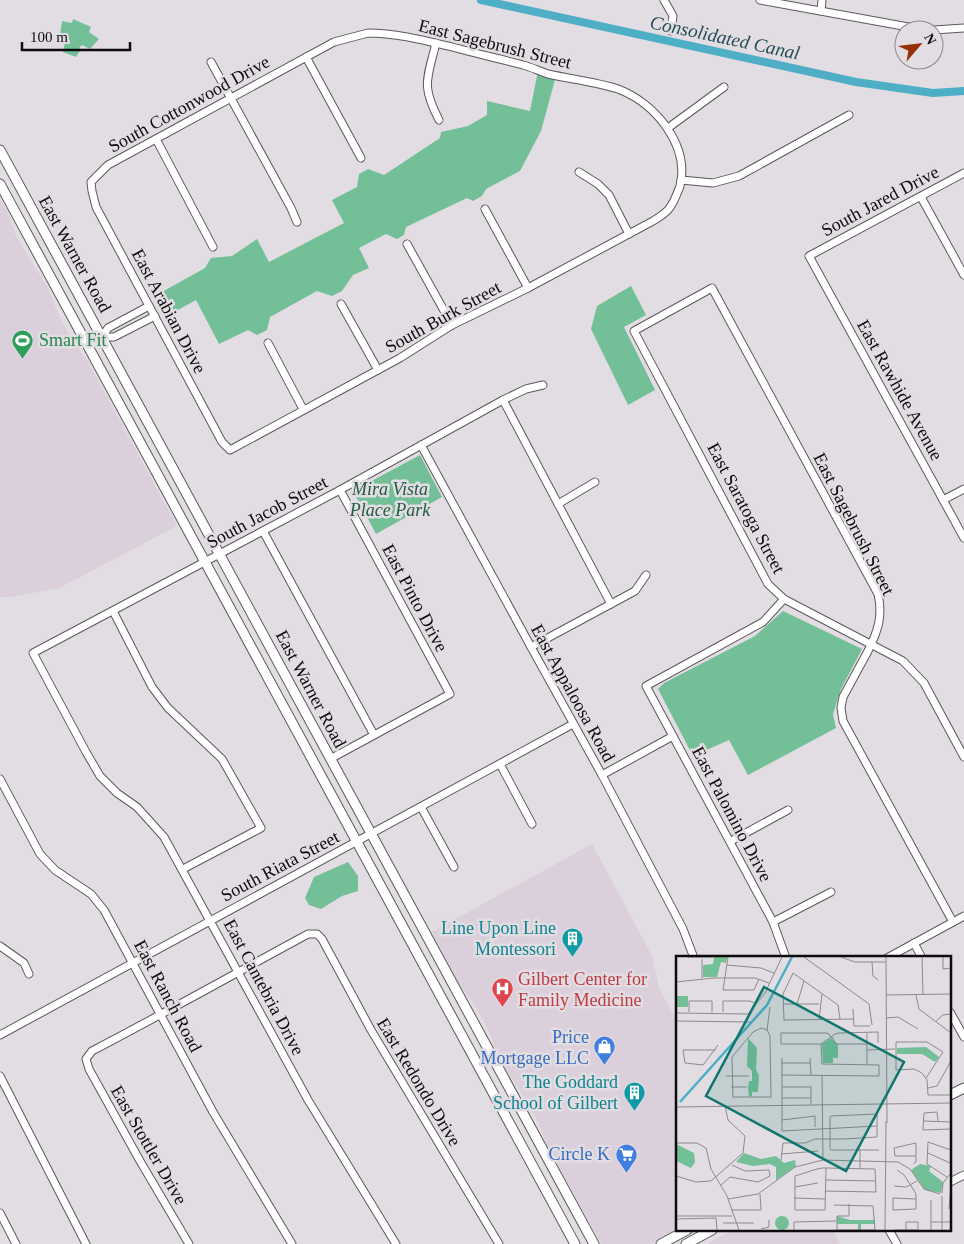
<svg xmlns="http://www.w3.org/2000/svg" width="964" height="1244" viewBox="0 0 964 1244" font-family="Georgia,serif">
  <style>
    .built { fill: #dacfda }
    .green { fill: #73bf98 }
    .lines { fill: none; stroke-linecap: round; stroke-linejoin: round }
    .canal { stroke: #4eaec6; stroke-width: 8 }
    .minor-casing { stroke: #5c575c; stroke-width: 9 }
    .major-casing { stroke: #5c575c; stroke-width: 11 }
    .minor { stroke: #fff; stroke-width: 7 }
    .major { stroke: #fff; stroke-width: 9 }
    .labels { text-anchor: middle; stroke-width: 5; stroke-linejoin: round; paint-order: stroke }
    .street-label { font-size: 18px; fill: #0d0b0d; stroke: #e2dde2 }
    .leisure-label { font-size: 18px; fill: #27864d; stroke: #e2dde2; text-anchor: start }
    .park-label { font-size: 18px; font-style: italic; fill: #215b41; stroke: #e2dde2 }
    .culture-label { font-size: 18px; fill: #0d838f; stroke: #e2dde2; text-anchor: end }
    .health-label { font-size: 18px; fill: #be3a42; stroke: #e2dde2; text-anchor: start }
    .shop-label { font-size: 18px; fill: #366cbe; stroke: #e2dde2; text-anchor: end }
    .water-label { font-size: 19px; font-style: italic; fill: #234e58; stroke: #e2dde2 }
    .inset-river { fill: none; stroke: #4eaec6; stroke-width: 2.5 }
    .inset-road { fill: none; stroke: #8d898d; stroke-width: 1 }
    .view { fill: #0f766e; fill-opacity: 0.15; stroke: #0f766e; stroke-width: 2.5 }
    .inset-edge { fill: none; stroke: #0d0b0d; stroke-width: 2.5 }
  </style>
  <rect width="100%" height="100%" fill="#e2dde2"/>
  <g class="built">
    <path d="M0,198L6,209L16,236L48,288L59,316L71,338L88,362L177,526L59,588L11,597H0Z"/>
    <path d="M592,844L652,956L659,988L678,1023V1230L652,1244H601L547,1145L536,1118L523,1095L506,1070L497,1053L487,1027L474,1004L457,981L432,932Z"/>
    <path d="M733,1230H832L840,1244H707Z"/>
  </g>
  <g class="green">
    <path d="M73,19L91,27L89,32L99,39L90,49L82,45L79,48L81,49L76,57L63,52L66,37L60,35L62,21L72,23Z"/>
    <path d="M538,71L556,76L541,131L520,171L486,189L482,196L473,201L467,198L406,227L404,235L397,239L386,234L359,248L369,268L353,275L342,291L332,296L317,291L270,317L267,330L257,335L248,330L219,344L196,300L165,317L153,297L205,268L211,258L232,256L257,239L269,262L344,223L332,200L357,187L359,174L368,169L384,175L440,138L441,132L468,126L487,115V101L530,111Z"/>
    <path d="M631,286L646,315L624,327L655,390L628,405L591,329L597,306Z"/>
    <path d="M420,455L442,497L376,534L353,491Z"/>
    <path d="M783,611L862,649L841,689L833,714L836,728L748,775L729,740L693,756L658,689L664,683L755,636Z"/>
    <path d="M348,862L358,876V891L342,896L321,909L309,905L305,898L314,877Z"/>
  </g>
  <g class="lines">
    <path class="canal" d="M481,0L856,82L933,93L964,91"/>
    <defs>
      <g id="minor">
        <path d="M664,0L673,16L671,31"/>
        <path d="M760,0L925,30"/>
        <path d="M821,11L822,0"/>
        <path d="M934,30L964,28"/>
        <path d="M368,33C399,33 430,42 460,49C481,55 502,59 523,65C531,67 539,71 548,74C570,79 597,82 618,89C655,103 690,145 680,186C677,194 674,203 668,210C664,214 658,218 653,221L528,288L452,325L400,358L230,450L222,442L96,207L92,191L91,182L108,165L334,42Z"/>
        <path d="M436,43C427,80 421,85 439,120"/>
        <path d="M306,57L361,158"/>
        <path d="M211,62L291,208L297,222"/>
        <path d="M668,128L724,87"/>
        <path d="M156,139L213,247"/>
        <path d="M579,172L598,184L609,195L629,234"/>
        <path d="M964,173L809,256L964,538"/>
        <path d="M681,180L713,183L739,176L849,115"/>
        <path d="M921,197L964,275"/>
        <path d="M485,209L528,288"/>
        <path d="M407,244L452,325"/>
        <path d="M341,304L378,370"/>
        <path d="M102,337H114L155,316"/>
        <path d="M268,343L303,409"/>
        <path d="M89,345L102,337L108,328L149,306"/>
        <path d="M503,400L611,604"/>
        <path d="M421,445L531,647L602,775L683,929L694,958"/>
        <path d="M943,500L964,489"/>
        <path d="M558,504L595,482"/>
        <path d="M263,531L374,735"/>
        <path d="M784,599L763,622L646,686L773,922L786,958"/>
        <path d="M113,611L152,687L168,708L222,759L261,828L183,869"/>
        <path d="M531,647L635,591L646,575"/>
        <path d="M330,759L450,694L340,490"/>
        <path d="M500,764L532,824"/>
        <path d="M602,775L673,736"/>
        <path d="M0,779L40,854L55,870L91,894L104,910L213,1112L292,1244"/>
        <path d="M421,807L454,867"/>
        <path d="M731,841L788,810"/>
        <path d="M773,922L831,892"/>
        <path d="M953,922L843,721L841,708L843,697L868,651C878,631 883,616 878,594L712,288L634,331L768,584L784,599L903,661L924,683L964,757"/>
        <path d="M914,943L922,958"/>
        <path d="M0,946L24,963L29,974"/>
        <path d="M887,958L964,916"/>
        <path d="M950,1012L964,1037"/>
        <path d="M0,1035L573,724"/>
        <path d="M0,1076L86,1244"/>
        <path d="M950,1182L964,1175"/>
        <path d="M0,1213L16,1244"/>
        <path d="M889,1230L897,1244"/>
        <path d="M189,1244L140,1161L89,1069L86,1059L92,1051C165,1013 236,973 308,934H317L322,939L371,1030L499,1244"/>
        <path d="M396,1244L308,1100L164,837L137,807L117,793L100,776L86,752L33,653L340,490L503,400L526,389L543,385"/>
      </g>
      <g id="major">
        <path d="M0,150L594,1244"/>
        <path d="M0,184L575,1244"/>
        <path d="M950,1095L964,1088"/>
        <path d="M661,1244L687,1230"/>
        <path d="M686,1244L712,1230"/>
      </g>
    </defs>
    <use href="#minor" class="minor-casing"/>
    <use href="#major" class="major-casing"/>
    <use href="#minor" class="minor"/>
    <use href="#major" class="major"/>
  </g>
  <defs>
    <symbol id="stadium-pin" viewBox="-11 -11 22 30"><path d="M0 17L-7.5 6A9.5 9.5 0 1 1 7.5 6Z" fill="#2e9e5b" stroke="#e2dde2"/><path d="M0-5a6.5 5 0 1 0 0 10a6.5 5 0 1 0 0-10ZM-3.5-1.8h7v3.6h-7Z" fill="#fff"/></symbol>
    <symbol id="building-pin" viewBox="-11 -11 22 30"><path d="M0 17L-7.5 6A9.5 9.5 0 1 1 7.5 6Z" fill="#0f9aa8" stroke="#e2dde2"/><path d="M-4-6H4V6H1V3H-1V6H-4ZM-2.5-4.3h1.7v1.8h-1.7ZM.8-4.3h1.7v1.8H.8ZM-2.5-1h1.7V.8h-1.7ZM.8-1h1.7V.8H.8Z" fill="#fff"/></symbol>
    <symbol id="hospital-pin" viewBox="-11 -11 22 30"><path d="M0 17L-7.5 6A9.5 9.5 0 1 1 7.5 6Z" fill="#e0444e" stroke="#e2dde2"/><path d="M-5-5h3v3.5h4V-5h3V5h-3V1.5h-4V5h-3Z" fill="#fff"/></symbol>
    <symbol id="shop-pin" viewBox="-11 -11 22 30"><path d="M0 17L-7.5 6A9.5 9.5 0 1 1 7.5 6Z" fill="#3f7fe0" stroke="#e2dde2"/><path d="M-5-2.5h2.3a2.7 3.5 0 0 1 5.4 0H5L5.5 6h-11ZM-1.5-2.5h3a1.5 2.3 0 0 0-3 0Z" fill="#fff"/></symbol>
    <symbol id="supermarket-pin" viewBox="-11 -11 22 30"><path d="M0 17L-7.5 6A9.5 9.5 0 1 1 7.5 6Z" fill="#3f7fe0" stroke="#e2dde2"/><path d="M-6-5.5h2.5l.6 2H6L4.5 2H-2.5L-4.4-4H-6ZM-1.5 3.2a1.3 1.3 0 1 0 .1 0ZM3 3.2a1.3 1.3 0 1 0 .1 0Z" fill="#fff"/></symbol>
  </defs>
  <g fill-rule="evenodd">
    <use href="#stadium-pin" x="10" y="328" width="25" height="34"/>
    <use href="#building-pin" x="560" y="926" width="25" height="34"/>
    <use href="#hospital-pin" x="490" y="976" width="25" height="34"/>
    <use href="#shop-pin" x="592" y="1034" width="25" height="34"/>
    <use href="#building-pin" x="622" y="1080" width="25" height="34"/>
    <use href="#supermarket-pin" x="614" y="1142" width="25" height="34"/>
  </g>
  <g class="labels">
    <g class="street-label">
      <text transform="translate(495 44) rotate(14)" y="6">East Sagebrush Street</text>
      <text transform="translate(189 104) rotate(-29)" y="6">South Cottonwood Drive</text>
      <text transform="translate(880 201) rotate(-28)" y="6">South Jared Drive</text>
      <text transform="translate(75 254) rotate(61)" y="6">East Warner Road</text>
      <text transform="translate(169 311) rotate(62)" y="6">East Arabian Drive</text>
      <text transform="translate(443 317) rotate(-29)" y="6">South Burk Street</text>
      <text transform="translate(900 390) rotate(61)" y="6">East Rawhide Avenue</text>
      <text transform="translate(746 508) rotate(62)" y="6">East Saratoga Street</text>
      <text transform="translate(267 512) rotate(-28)" y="6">South Jacob Street</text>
      <text transform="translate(854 524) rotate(63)" y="6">East Sagebrush Street</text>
      <text transform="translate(415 598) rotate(62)" y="6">East Pinto Drive</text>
      <text transform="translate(311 689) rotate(62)" y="6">East Warner Road</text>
      <text transform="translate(573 693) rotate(61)" y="6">East Appaloosa Road</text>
      <text transform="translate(732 814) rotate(62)" y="6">East Palomino Drive</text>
      <text transform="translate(280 866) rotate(-28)" y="6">South Riata Street</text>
      <text transform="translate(264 987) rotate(62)" y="6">East Cantebria Drive</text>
      <text transform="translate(168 996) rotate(62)" y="6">East Ranch Road</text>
      <text transform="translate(419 1082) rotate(59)" y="6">East Redondo Drive</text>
      <text transform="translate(149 1145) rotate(60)" y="6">East Stottler Drive</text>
    </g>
    <g class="leisure-label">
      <text x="39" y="346">Smart Fit</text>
    </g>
    <g class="park-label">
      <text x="390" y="495">Mira Vista<tspan x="390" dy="21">Place Park</tspan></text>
    </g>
    <g class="culture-label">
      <text x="556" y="934">Line Upon Line<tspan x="556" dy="21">Montessori</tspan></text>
      <text x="618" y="1088">The Goddard<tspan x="618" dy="21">School of Gilbert</tspan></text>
    </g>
    <g class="health-label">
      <text x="518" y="985">Gilbert Center for<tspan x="518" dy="21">Family Medicine</tspan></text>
    </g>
    <g class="shop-label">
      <text x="589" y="1043">Price<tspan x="589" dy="21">Mortgage LLC</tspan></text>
      <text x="610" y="1160">Circle K</text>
    </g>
    <g class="water-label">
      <text transform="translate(725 37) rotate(12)" y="7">Consolidated Canal</text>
    </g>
  </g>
  <g transform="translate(676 956)">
    <rect width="275" height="275" fill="#e2dde2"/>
    <path d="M38,1H51L50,7L45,6L41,21H27V9L37,8ZM0,40H12V51H0ZM72,82L81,92L80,114L83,119L82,136H76V140L73,141L72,132L73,125H76V115L71,110ZM155,82L162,89V102H157V107H147L146,88ZM250,91L263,101L259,106L246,98H221V92ZM0,188L18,197L19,206L15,212L0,205ZM68,197L85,203L100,200L108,207L119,204L120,210L100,224V211L94,208L77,210L60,206ZM244,208L255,210L253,215L267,226L265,237L249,234L235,214ZM99 267a7 7 0 1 1 14 0a7 7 0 1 1-14 0ZM161,260L174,264H199V268H185V274H182V268H161Z" fill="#73bf98"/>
    <path class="inset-river" d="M4,146L91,49L116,1"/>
    <path class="inset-road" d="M12,1H37M52,1L47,34H78L83,23M128,1L193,48L196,69M165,1L179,6H210M210,1L211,167M246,1L247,39M267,1V13L275,12M26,3V22M196,6L197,20L202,24M51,9L85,12L98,17M0,26L38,22H79L93,27M210,39L275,38M240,39L243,53L275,77M107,48H143M121,48L128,25M177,53L178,70H194M13,56V45H36V56M47,56V45H74L81,48M0,57L72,58L89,37L106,1M210,62L222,61L242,73M164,63L162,49L117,17L107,38L108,64L178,63M143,64L146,38M0,65L74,66M260,65L267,59L275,58M85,72L91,74L94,80L95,141H57L56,101L77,76ZM91,74L94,51M191,77V109M191,88H162L159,87L156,81H155L153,78L150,77H105V88H145L155,81L159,78L163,77L202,76V87M191,94L219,93M106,102V175L201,170M134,102L135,119M9,107L7,94H40M9,107L27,109L42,89M105,107H135M105,119L203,120V109L146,108L145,88M146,119L147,204M50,120H73M250,122L267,96L251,86H220V114L238,113L246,117L251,124L252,139H275M55,131H71M106,131H135V148M252,132L261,130L275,105M106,142H135M0,151L275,147M106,164L139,160V171M247,165L275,166M262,165L261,156L248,157L247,174L274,173M0,187H21L30,192L35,213L51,240L63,274M252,197L274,207M105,198L142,195M105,204L107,187H129L139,183H168L201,181V158L155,160L154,161V193L155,194H203M238,208L240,205V187L218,192L219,200H240M184,213V193M221,214L228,219L239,236L240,239V253L217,254V242L240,243M0,220L20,226L35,225L67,197L69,180L52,164L49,150M271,221L251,208L252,186L275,194M150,224L200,225M45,229L54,221L82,226L94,220L93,214L69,215L56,209M218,230L230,231L241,225M119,231L142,227M149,235L200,236L199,213L150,212H146L141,213L119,220V254H149L150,212M266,237L267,227L275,217M266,240V274M118,242L149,243M52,243L82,238L119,211L147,204L222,206L234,213L248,233L264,238M255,244V274M173,248V260H161V274H199L197,250M158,249L197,250M273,253L275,228M55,254H85L84,238M0,260H56M0,263L40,262L41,274M255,266H275M47,267H78M85,273L93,271V264M118,274V266L160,265M209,274L210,165M218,274H242M230,274V266H242V274"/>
    <path class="view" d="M88,31L228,106L170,215L30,140Z"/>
    <rect width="275" height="275" class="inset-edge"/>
  </g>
  <g transform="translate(919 45) rotate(62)"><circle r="24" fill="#e2dde2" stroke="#8d898d"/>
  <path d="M0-4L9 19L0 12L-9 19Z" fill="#963008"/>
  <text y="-8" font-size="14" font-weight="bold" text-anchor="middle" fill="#0d0b0d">N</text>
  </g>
  <path d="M22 42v8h108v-8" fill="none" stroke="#0d0b0d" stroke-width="2.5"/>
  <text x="30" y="42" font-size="15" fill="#0d0b0d" stroke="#e2dde2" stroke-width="4" paint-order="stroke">100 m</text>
</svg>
